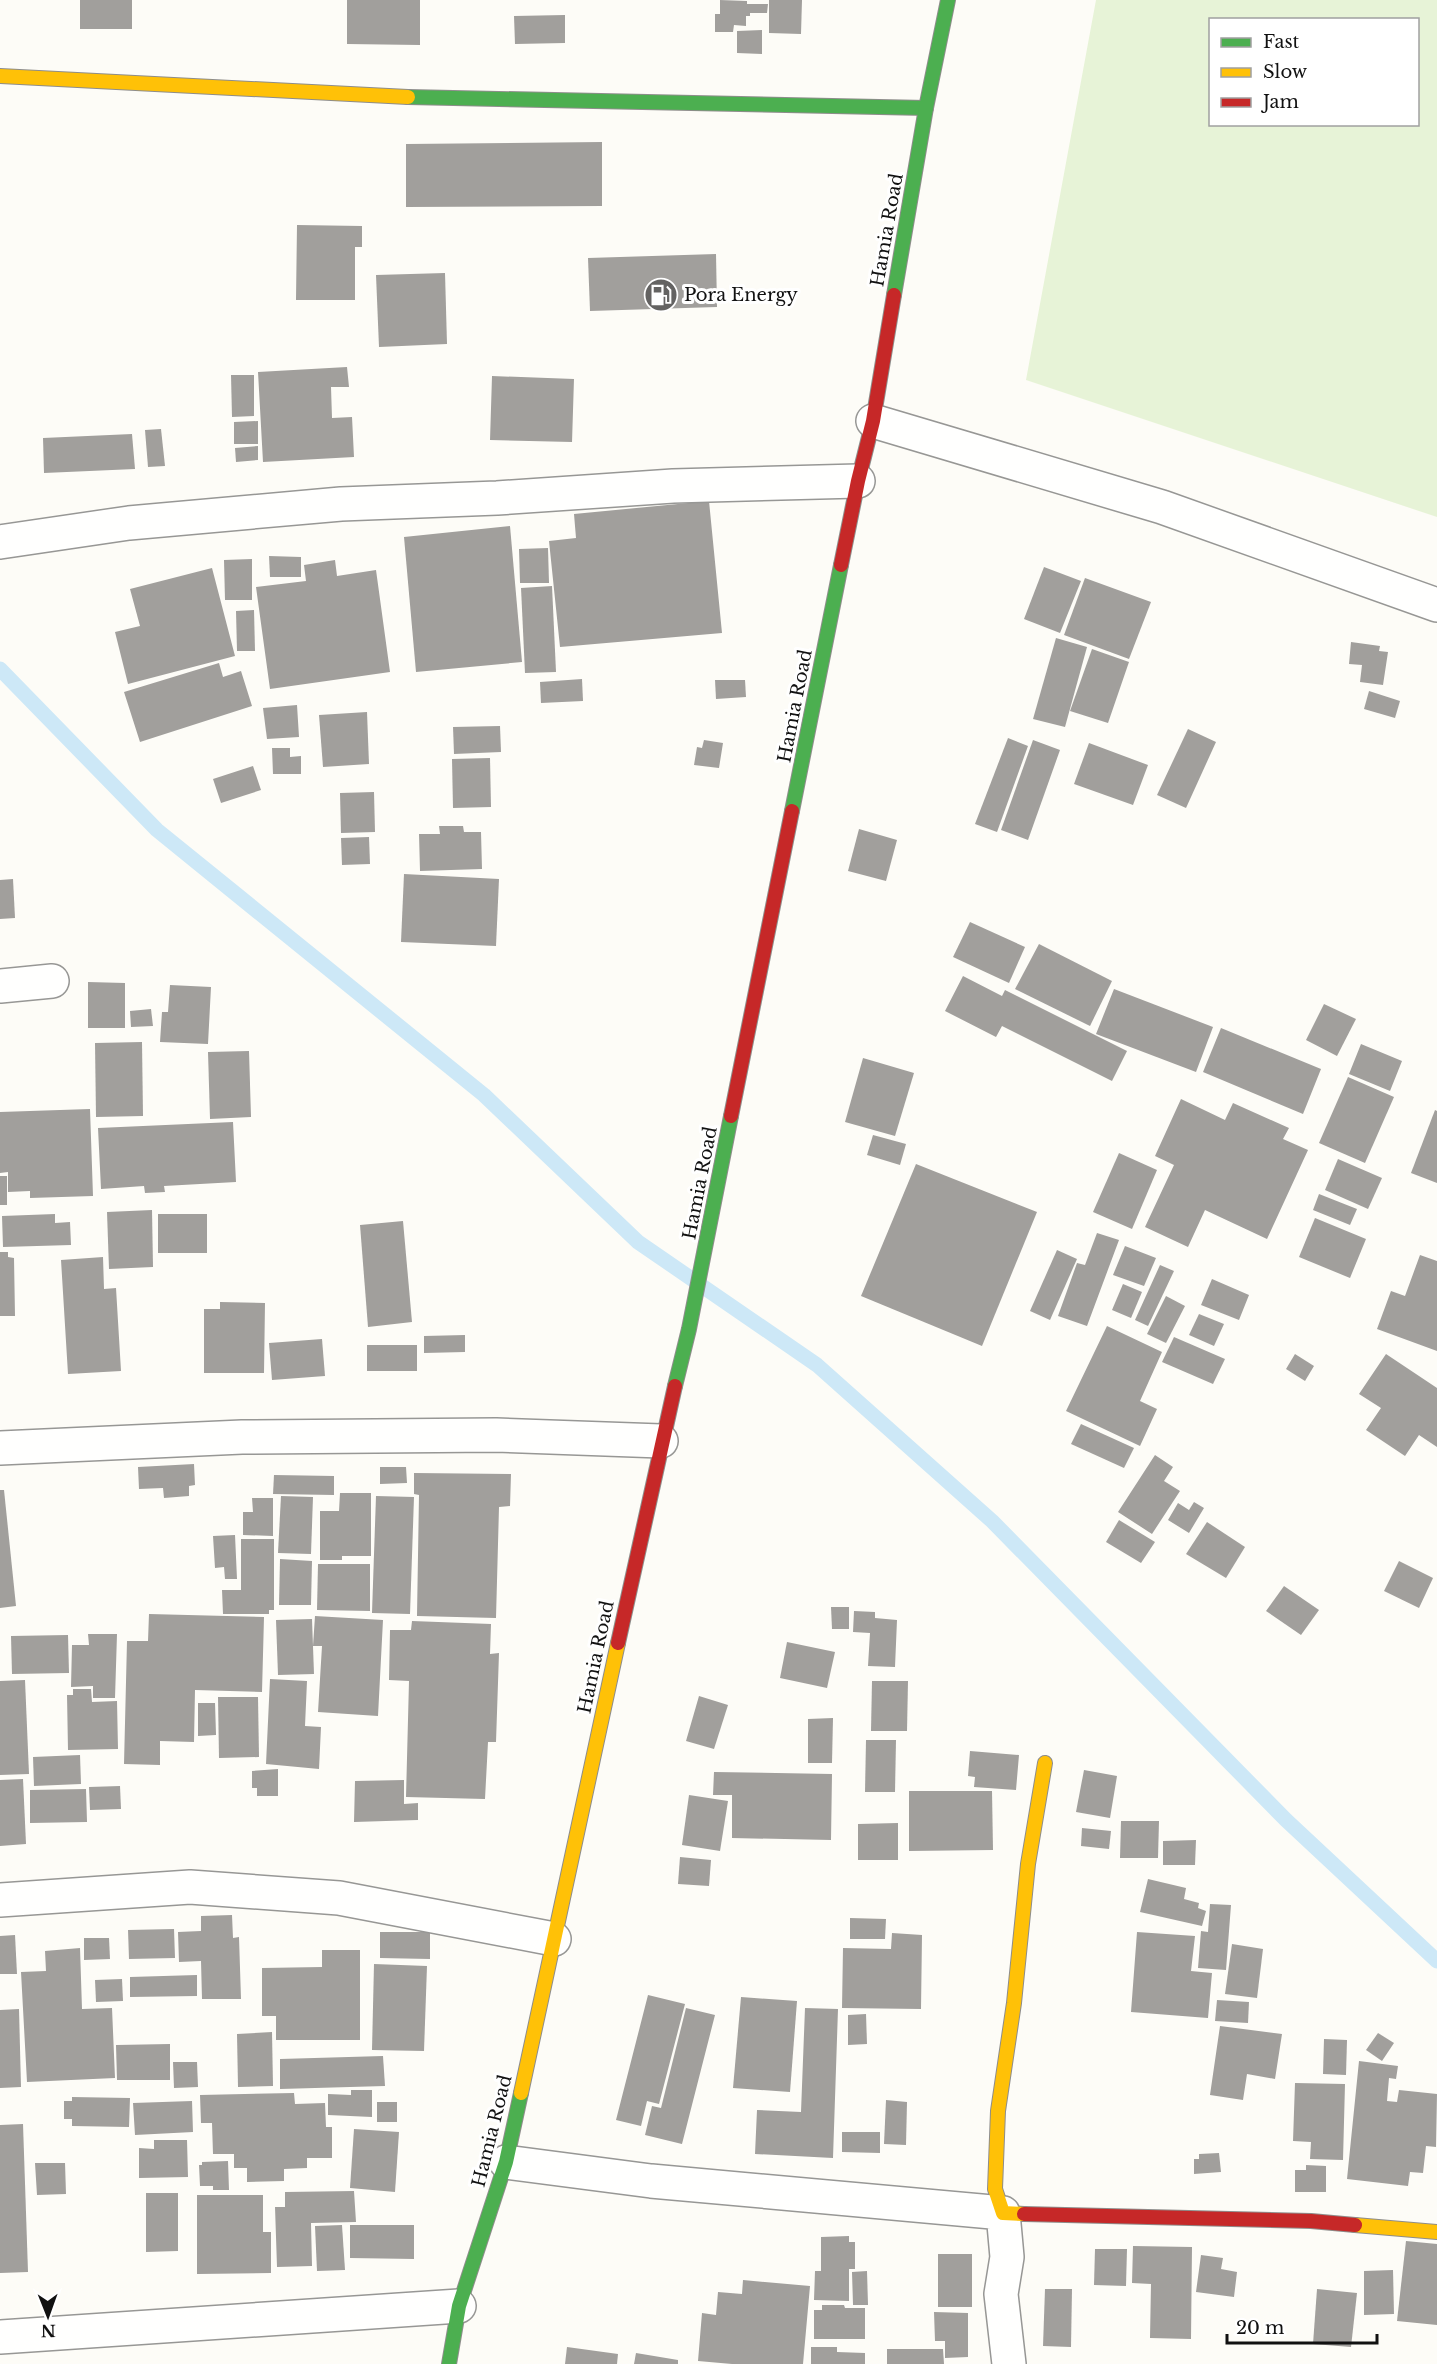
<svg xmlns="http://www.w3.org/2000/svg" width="1437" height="2364" viewBox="0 0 1437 2364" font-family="'Libre Baskerville',serif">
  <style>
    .green { fill: #e7f3d7; fill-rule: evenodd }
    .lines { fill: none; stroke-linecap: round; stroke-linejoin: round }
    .stream { stroke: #cde8f7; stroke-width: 15 }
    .building { fill: #a19f9c }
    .street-casing { stroke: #979795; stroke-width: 36 }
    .fast-casing { stroke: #8e8d8b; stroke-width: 16 }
    .slow-casing { stroke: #8e8d8b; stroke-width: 16 }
    .jam-casing { stroke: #8e8d8b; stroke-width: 16 }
    .street { stroke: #fffffe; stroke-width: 33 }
    .fast { stroke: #4caf50; stroke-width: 14 }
    .slow { stroke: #ffc107; stroke-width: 14 }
    .jam { stroke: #c62828; stroke-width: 14 }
    .labels { text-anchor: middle; stroke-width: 6; stroke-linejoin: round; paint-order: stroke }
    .street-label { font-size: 18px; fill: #111; stroke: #fff }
    .poi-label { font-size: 18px; fill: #111; stroke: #fff; text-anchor: start }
  </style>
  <rect width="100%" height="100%" fill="#fdfcf7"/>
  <path class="green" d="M1096,0H1437V517L1026,380ZM1210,20H1418V124H1210Z"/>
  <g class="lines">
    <path class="stream" d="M0,669L157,830L484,1095L638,1242L817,1365L992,1521L1286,1820L1437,1961"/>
  </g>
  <g class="building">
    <rect x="80" y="0" width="52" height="29"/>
    <path d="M347,0H420V45L347,44Z"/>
    <path d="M720,0L747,1V4H768L767,13H750V16H746V26L734,25L733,32H715V14H720Z"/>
    <path d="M769,0H802L801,34L769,33Z"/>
    <path d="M565,15V43L515,44L514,16Z"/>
    <path d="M762,30V54L737,53V31Z"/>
    <path d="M602,142V206L406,207V144Z"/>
    <path d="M297,225L362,226V247H355V300H296Z"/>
    <path d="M716,254L717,307L590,311L588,258Z"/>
    <path d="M445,273L447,344L379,347L376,275Z"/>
    <path d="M347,367L349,387H331L332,418L352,417L354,457L263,462L258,372Z"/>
    <path d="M231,375H254V416L232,417Z"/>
    <path d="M492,376L574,379L572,442L490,440Z"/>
    <path d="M258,421V444H234V422Z"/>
    <path d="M161,429L165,466L148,467L145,430Z"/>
    <path d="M132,434L135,469L44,473L43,438Z"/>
    <path d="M258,446V460L236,462L235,448Z"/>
    <path d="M709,501L722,633L560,647L549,541L576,538L574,514Z"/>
    <path d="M510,526L522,662L416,672L404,537Z"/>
    <path d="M548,548L549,583H520L519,549Z"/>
    <path d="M269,556L301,557V577H270Z"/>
    <path d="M252,559V600H225L224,560Z"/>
    <path d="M335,560L337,576L376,570L390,672L270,689L256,587L306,581L304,565Z"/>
    <path d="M1044,567L1081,581L1060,633L1024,619Z"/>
    <path d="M212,568L235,656L128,684L115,632L140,626L130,589Z"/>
    <path d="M1085,578L1151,602L1129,659L1064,635Z"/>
    <path d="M552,586L556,672L525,673L521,588Z"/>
    <path d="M254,610L255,651H237L236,611Z"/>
    <path d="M1056,638L1087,647L1065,727L1033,719Z"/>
    <path d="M1351,642L1380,646L1379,651L1388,652L1383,685L1360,682L1362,665L1349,664Z"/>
    <path d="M1092,649L1129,662L1108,723L1070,711Z"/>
    <path d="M219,663L223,677L241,671L252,706L140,742L124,692Z"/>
    <path d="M582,679L583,701L541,703L540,682Z"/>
    <path d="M715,680H745L746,697L716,699Z"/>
    <path d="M1369,691L1400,701L1395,718L1364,709Z"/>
    <path d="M297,705L299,737L267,739L263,708Z"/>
    <path d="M367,712L369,764L323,767L319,715Z"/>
    <path d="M500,726L501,752L454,754L453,727Z"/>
    <path d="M1188,729L1216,742L1186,808L1157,795Z"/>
    <path d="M1008,738L1028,746L997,832L975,824Z"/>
    <path d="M704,740L723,743L719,768L694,765L697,747L702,748Z"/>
    <path d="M1033,740L1060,750L1028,840L1001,830Z"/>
    <path d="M1089,743L1148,765L1133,805L1074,784Z"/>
    <path d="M272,748H290V757L301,756V774H273Z"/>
    <path d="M490,758L491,807L453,808L452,759Z"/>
    <path d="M253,766L261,790L221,803L213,779Z"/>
    <path d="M374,792L375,832L341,833L340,793Z"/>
    <path d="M439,826H463L464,832H481L482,869L420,871L419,834H440Z"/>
    <path d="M859,829L897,840L886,881L848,871Z"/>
    <path d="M369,837L370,864L342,865L341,838Z"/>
    <path d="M404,874L499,879L496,946L401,942Z"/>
    <path d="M13,879L15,918L0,919V880Z"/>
    <path d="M970,922L1025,947L1009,983L953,957Z"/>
    <path d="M1039,944L1112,981L1090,1026L1015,989Z"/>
    <path d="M963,976L1002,996L1005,990L1127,1051L1112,1081L1002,1026L996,1037L945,1011Z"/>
    <path d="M88,982L125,983V1028H88Z"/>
    <path d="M170,985L211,987L208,1044L160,1042L162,1012H168Z"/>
    <path d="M1114,989L1213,1027L1196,1072L1096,1034Z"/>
    <path d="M1324,1004L1356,1019L1337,1056L1306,1040Z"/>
    <path d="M151,1009L153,1026L131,1027L130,1011Z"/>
    <path d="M1221,1028L1321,1069L1303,1114L1203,1072Z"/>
    <path d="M142,1042L143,1116L96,1117L95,1043Z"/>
    <path d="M1361,1044L1402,1061L1390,1091L1349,1074Z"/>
    <path d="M249,1051L251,1117L210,1119L208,1052Z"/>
    <path d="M863,1058L914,1073L895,1136L845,1122Z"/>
    <path d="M1348,1077L1394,1097L1365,1163L1319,1143Z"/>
    <path d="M1181,1099L1225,1120L1233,1103L1289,1128L1283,1139L1308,1150L1267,1239L1205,1210L1188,1247L1145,1227L1174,1165L1155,1156Z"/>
    <path d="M90,1109L93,1196L30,1198V1191L8,1192V1172L0,1173V1112Z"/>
    <path d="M1435,1110L1437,1111V1183L1411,1173Z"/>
    <path d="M233,1122L236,1182L164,1186L165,1192L145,1193L144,1186L101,1189L98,1128Z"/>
    <path d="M873,1135L906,1144L900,1165L867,1155Z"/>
    <path d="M1119,1153L1157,1170L1132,1229L1093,1212Z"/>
    <path d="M1338,1159L1382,1178L1368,1209L1325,1190Z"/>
    <path d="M916,1164L1037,1212L982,1346L861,1296Z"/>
    <rect x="0" y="1176" width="7" height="29"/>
    <path d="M1319,1194L1357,1209L1350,1225L1313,1210Z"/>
    <path d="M152,1210L153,1267L109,1269L107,1212Z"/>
    <path d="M55,1214V1223L70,1222L71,1245L3,1247L2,1216Z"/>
    <rect x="158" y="1214" width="49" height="39"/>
    <path d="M1315,1218L1366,1239L1350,1278L1299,1257Z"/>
    <path d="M403,1221L412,1322L368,1327L360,1225Z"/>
    <path d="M1097,1233L1119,1240L1087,1326L1058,1316L1077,1263L1085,1265Z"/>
    <path d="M1125,1246L1156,1258L1144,1286L1113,1275Z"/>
    <path d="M1057,1250L1077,1259L1050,1320L1030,1311Z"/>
    <path d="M0,1252H8V1257L14,1258L15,1316H0Z"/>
    <path d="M1420,1255L1437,1261V1351L1377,1329L1391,1291L1405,1296Z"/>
    <path d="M103,1257L104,1289L116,1288L121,1371L68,1374L61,1260Z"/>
    <path d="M1160,1265L1174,1271L1148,1326L1135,1320Z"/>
    <path d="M1212,1279L1249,1295L1239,1320L1201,1305Z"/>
    <path d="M1123,1284L1142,1292L1131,1318L1112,1310Z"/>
    <path d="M1166,1296L1185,1306L1166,1343L1147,1334Z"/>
    <path d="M220,1302L265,1303L264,1373H204V1309H220Z"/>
    <path d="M1199,1314L1224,1324L1214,1346L1189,1335Z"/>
    <path d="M1107,1326L1162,1352L1140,1401L1157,1409L1140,1446L1066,1411Z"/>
    <path d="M465,1335V1352L424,1353V1336Z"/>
    <path d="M1174,1337L1225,1359L1213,1384L1162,1362Z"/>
    <path d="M322,1339L325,1376L272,1380L269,1343Z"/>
    <rect x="367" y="1345" width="50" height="26"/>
    <path d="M1295,1354L1314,1366L1305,1381L1286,1369Z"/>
    <path d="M1386,1354L1437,1388V1447L1419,1435L1405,1456L1366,1430L1381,1408L1359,1394Z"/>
    <path d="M1081,1424L1134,1448L1124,1468L1071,1444Z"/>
    <path d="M1155,1455L1173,1467L1164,1481L1180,1491L1152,1534L1118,1512Z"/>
    <path d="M194,1464L195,1485L189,1486V1496L164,1498L163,1488L139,1489L138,1467Z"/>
    <path d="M380,1467H406L407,1483L380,1484Z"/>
    <path d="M414,1473L511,1474L510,1506L499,1507L496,1618L417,1616L419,1495L414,1494Z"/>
    <path d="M274,1475L334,1476V1495L273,1494Z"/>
    <path d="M0,1490H4L16,1606L0,1608Z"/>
    <path d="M340,1493H371V1556H342V1560H320V1511H339Z"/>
    <path d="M281,1496L313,1497L311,1554L278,1553Z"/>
    <path d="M376,1496L414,1497L410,1614L372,1613Z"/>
    <path d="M252,1498H273V1536L243,1535V1512H253Z"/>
    <path d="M1194,1502L1204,1508L1189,1533L1168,1520L1178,1503L1189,1510Z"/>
    <path d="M1119,1520L1155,1542L1141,1563L1106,1542Z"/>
    <path d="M1207,1522L1245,1547L1226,1578L1186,1554Z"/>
    <path d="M235,1535L237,1579H225L224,1567L215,1568L213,1536Z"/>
    <path d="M241,1539H274V1610H269V1614H223L222,1590H241Z"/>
    <path d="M280,1559L312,1561L311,1605H279Z"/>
    <path d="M1399,1561L1433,1578L1419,1608L1384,1591Z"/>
    <path d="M318,1564H370V1611L317,1610Z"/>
    <path d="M1284,1586L1319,1610L1301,1635L1266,1611Z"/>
    <path d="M831,1607H849V1629H832Z"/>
    <path d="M854,1611L875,1612V1618L897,1620L895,1667L868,1666L870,1633L853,1632Z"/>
    <path d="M149,1614L264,1617L262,1692L195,1690L194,1742L160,1741V1765L124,1764L127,1641H148Z"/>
    <path d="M315,1616L383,1620L378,1716L318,1712L322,1646H313Z"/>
    <path d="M312,1619L314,1674L278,1675L276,1620Z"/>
    <path d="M412,1621L491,1624L490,1654L499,1653L496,1742H488L485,1799L406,1797L409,1681L389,1680L390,1630H411Z"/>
    <path d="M88,1634H117L115,1698H93V1686L71,1687L72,1645H89Z"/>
    <path d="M68,1635L69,1673L12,1674L11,1636Z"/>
    <path d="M787,1642L835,1652L827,1688L780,1678Z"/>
    <path d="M270,1679L307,1681L305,1726L321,1727L319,1769L266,1764Z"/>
    <path d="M25,1680L29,1774L0,1775V1681Z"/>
    <path d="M872,1681H908L907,1731H871Z"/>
    <path d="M73,1689H91L92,1702L117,1701L118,1749L68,1750L67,1695H73Z"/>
    <path d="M699,1696L728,1705L714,1749L686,1741Z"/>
    <path d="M218,1697H258L259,1757L219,1758Z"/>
    <path d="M198,1703H215L216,1735L198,1736Z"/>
    <path d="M833,1718L832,1763H808V1719Z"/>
    <path d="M866,1740H896L895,1792H865Z"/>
    <path d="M970,1751L1019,1755L1016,1790L974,1787L975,1777L968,1776Z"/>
    <path d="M80,1755L81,1784L34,1786L33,1757Z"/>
    <path d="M278,1769V1796H257V1788H252V1771Z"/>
    <path d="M1084,1770L1117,1776L1110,1818L1076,1812Z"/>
    <path d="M714,1772L832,1774L831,1840L732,1838V1795H713Z"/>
    <path d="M23,1779L26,1844L0,1846V1780Z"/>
    <path d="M404,1780V1804L418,1803V1820L354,1822L355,1781Z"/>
    <path d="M120,1786L121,1809L90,1810L89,1787Z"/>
    <path d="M86,1789L87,1822L30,1823V1790Z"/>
    <path d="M909,1791H992L993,1850L909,1851Z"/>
    <path d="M689,1795L728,1801L720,1851L682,1845Z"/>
    <path d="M1121,1821H1159L1158,1858H1120Z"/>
    <path d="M898,1823V1860H858V1824Z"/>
    <path d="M1082,1828L1111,1831L1109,1849L1081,1846Z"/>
    <path d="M1196,1840L1195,1865H1163V1841Z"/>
    <path d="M680,1857L711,1860L709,1886L678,1884Z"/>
    <path d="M1148,1879L1186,1888L1184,1899L1199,1903L1198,1908L1206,1911L1202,1926L1140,1912Z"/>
    <path d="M1210,1904L1231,1905L1226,1970L1198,1968L1201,1931L1208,1932Z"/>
    <path d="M232,1915L233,1938L239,1937L241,1999H202L201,1961L179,1962L178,1932L201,1931V1916Z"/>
    <path d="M850,1918L886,1919L885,1939H850Z"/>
    <path d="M174,1929L175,1958L129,1959L128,1930Z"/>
    <path d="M380,1932H430V1959L380,1958Z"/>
    <path d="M1137,1932L1195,1936L1191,1971L1212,1973L1208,2018L1131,2012Z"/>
    <path d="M892,1933L922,1935L921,2009L842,2008L843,1948L891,1949Z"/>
    <path d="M15,1935L17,1974H0V1936Z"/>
    <path d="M84,1938H109L110,1959L84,1960Z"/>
    <path d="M1232,1944L1263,1949L1257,1998L1225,1994Z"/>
    <path d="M80,1948L82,2009L112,2008L115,2078L27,2082L21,1972L46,1971L45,1951Z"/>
    <path d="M322,1950H360V2040H276V2016H262V1968L322,1967Z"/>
    <path d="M374,1964L427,1966L424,2051L372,2050Z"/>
    <path d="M197,1975V1996L130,1997V1977Z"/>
    <path d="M122,1979L123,2001L96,2002L95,1980Z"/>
    <path d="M648,1995L685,2004L659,2104L647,2101L641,2126L616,2120Z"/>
    <path d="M741,1997L797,2001L790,2092L733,2088Z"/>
    <path d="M1217,2000L1249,2002L1248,2023L1215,2021Z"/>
    <path d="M686,2008L715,2015L682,2144L645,2135L652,2106L661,2108Z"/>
    <path d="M805,2008L838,2009L833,2158L755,2154L757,2110L801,2112Z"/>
    <path d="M19,2009L21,2087L0,2088V2010Z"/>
    <path d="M866,2014L867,2044L848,2045V2015Z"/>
    <path d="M1220,2026L1282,2034L1275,2079L1247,2074L1243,2100L1210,2095Z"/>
    <path d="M272,2032L273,2086L238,2087L237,2034Z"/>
    <path d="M1378,2033L1394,2043L1382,2061L1366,2050Z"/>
    <path d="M1324,2039L1347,2040L1346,2075L1323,2074Z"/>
    <path d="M170,2044V2080H117L116,2045Z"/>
    <path d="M383,2056L385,2086L280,2089V2059Z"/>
    <path d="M1359,2061L1398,2066L1396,2079L1389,2078L1387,2101L1397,2102L1399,2090L1437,2094L1436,2147L1426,2146L1423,2173L1410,2172L1408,2186L1347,2179Z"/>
    <path d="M173,2062H197L198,2087L174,2088Z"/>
    <path d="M1295,2083L1345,2084L1343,2160L1310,2159L1311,2142L1293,2141Z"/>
    <path d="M351,2090H372V2117L328,2115V2094L351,2095Z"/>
    <path d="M294,2093L295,2104L325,2103L326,2127H332V2158H307V2168L284,2169V2181L247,2182V2168H234V2154H213L212,2123H201L200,2095Z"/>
    <path d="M72,2097L130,2098L129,2127L72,2126V2119H64V2101H72Z"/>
    <path d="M886,2100L907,2102L906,2145L884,2144Z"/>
    <path d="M192,2101L193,2132L135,2135L133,2103Z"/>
    <rect x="377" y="2102" width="20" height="20"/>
    <path d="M23,2124L28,2272L0,2273V2125Z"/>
    <path d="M354,2129L399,2132L395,2192L350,2188Z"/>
    <path d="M842,2132H880V2153L842,2152Z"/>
    <path d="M154,2140H187L188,2177L139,2178V2148L154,2149Z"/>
    <path d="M1219,2153L1221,2172L1194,2174V2159H1199V2154Z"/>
    <path d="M228,2161L229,2190H213V2186H200L199,2165H202V2162Z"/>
    <path d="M35,2163H65L66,2194L37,2195Z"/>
    <path d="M1306,2165L1326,2166V2192H1295V2170H1306Z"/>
    <path d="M354,2191L356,2222L311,2223L312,2266L277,2267L275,2207H285V2192Z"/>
    <path d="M146,2193H178V2251L146,2252Z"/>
    <path d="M197,2195H263V2232H271V2273L197,2274Z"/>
    <path d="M342,2225L345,2270L317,2271L315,2226Z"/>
    <path d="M350,2225H414V2259L350,2258Z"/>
    <path d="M849,2236V2242H855V2269H849V2301L814,2300L815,2271H821V2237Z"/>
    <path d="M1406,2241L1437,2244V2325L1397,2321Z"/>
    <path d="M1133,2246L1192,2247L1191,2339L1150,2338L1151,2284L1132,2283Z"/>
    <path d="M1095,2249H1127L1126,2286L1094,2285Z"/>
    <rect x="938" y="2254" width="34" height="53"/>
    <path d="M1201,2255L1223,2258L1221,2269L1237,2272L1234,2297L1196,2292Z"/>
    <path d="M1393,2270L1394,2314L1364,2315V2271Z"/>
    <path d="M867,2271L868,2305H853L852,2272Z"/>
    <path d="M743,2280L810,2286L803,2364H732L698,2361L702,2313L716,2315L718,2292L742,2294Z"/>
    <path d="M1045,2289H1072L1071,2347L1043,2346Z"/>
    <path d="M1317,2289L1357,2293L1351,2347L1313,2344Z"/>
    <path d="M822,2305H844L845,2308H865V2339H814V2310H822Z"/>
    <path d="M934,2312L968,2313V2357L945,2358V2341H935Z"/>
    <path d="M567,2347L618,2354L617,2364H565Z"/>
    <path d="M811,2347H837V2352L865,2353V2364H811Z"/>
    <path d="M887,2349H943L944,2364H887Z"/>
    <path d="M636,2353L678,2360V2364H634Z"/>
  </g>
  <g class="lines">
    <defs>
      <g id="street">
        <path d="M873,421L1162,507L1437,605"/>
        <path d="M0,542L129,523L341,504L497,498L673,486L858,481"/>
        <path d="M0,986L52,981"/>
        <path d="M0,1448L242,1437L496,1435L661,1441"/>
        <path d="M0,1900L190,1887L339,1898L554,1939"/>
        <path d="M506,2162L651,2181L1003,2213L1007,2257L1001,2294L1009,2364"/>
        <path d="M0,2337L459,2306"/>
      </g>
      <g id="fast">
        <path d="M408,97L926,108"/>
        <path d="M894,295L926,108L948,0"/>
        <path d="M792,811L841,565"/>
        <path d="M675,1386L689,1329L731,1116"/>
        <path d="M449,2364L459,2306L506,2162L521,2093"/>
      </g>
      <g id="slow">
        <path d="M0,76L408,97"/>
        <path d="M521,2093L618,1643"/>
        <path d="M1024,2214L1003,2213L995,2189L998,2111L1014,2003L1028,1864L1045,1763"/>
        <path d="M1355,2225L1437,2232"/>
      </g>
      <g id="jam">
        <path d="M841,565L858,481L873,421L894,295"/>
        <path d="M731,1116L792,811"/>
        <path d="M618,1643L675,1386"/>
        <path d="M1024,2214L1311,2221L1355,2225"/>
      </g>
    </defs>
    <use href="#street" class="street-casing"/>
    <use href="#fast" class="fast-casing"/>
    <use href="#slow" class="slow-casing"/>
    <use href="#jam" class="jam-casing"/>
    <use href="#street" class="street"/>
    <use href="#fast" class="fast"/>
    <use href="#slow" class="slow"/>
    <use href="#jam" class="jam"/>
  </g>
  <defs>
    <symbol id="fuel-disc" viewBox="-11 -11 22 22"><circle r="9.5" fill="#646362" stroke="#fff"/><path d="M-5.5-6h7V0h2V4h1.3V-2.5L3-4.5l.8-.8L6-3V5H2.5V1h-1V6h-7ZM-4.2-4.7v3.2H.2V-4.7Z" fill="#fff"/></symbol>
  </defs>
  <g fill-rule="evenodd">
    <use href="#fuel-disc" x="642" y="276" width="38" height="38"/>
  </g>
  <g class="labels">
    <g class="street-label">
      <text transform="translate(887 230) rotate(-80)" y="6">Hamia Road</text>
      <text transform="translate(795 706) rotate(-79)" y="6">Hamia Road</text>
      <text transform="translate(700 1183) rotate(-79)" y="6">Hamia Road</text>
      <text transform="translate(596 1657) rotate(-78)" y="6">Hamia Road</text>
      <text transform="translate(492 2131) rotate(-76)" y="6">Hamia Road</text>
    </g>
    <g class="poi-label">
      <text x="684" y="301">Pora Energy</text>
    </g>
  </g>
  <rect x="1209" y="18" width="210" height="108" fill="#ffffff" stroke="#a0a0a0" stroke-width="1.5"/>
  <rect x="1221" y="38" width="30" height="9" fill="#4caf50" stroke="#a0a0a0" stroke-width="1.5"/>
  <text x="1263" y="48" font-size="18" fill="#111111">Fast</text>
  <rect x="1221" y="68" width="30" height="9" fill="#ffc107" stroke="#a0a0a0" stroke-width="1.5"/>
  <text x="1263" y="78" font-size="18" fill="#111111">Slow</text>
  <rect x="1221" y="98" width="30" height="9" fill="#c62828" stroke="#a0a0a0" stroke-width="1.5"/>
  <text x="1263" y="108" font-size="18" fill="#111111">Jam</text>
  <g transform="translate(48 2316) rotate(179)" stroke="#ffffff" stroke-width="4.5" paint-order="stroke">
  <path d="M0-4.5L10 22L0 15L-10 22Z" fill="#111111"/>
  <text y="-9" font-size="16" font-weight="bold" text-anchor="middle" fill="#111111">N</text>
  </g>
  <path d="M1227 2334v9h150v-9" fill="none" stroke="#111111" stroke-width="3"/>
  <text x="1236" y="2334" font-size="18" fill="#111111" stroke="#ffffff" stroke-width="4.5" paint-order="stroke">20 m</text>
</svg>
